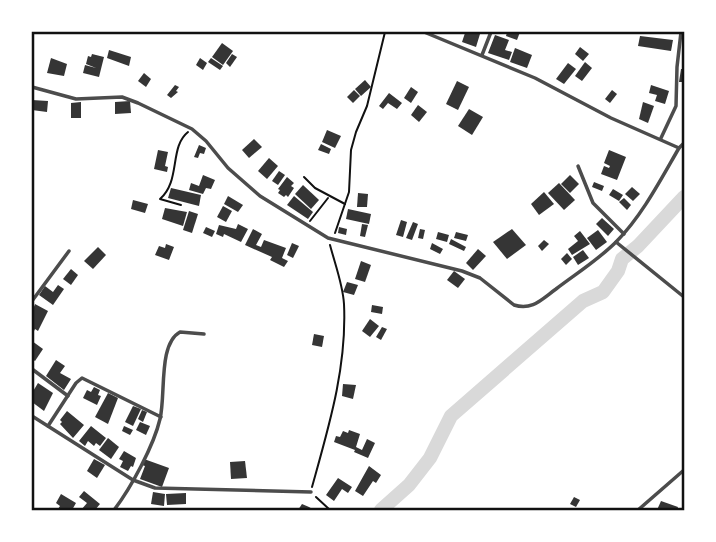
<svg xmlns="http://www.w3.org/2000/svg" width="716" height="542" viewBox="0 0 716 542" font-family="'Archivo Narrow',sans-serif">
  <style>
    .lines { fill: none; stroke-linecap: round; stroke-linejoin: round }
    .river { stroke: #d9d9d9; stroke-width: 14 }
    .building { fill: #353535 }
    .path { stroke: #111; stroke-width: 2 }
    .minor { stroke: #4c4c4c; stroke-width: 3.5 }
    .neatline { fill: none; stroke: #111; stroke-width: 2.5 }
  </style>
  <rect width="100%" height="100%" fill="#fff"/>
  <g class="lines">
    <path class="river" d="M381,510L409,485L430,458L451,416L583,301L603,292L618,271L622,259L638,246L684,197"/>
  </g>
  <g class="building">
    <path d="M468,32L480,34L476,47L462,42L465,33L467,34Z"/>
    <path d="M507,32H520L517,40L506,36Z"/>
    <path d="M495,35L509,40L505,50L512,52L509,60L488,53Z"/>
    <path d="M640,36L673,40L671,51L638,46Z"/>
    <path d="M222,43L233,51L223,65L212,57Z"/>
    <path d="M580,47L589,54L583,61L575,54Z"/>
    <path d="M515,48L532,55L527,68L510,62Z"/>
    <path d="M109,50L131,57L129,66L107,58Z"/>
    <path d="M92,54L104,57L99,77L83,73L85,65L96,68L86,64L88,56L91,57Z"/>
    <path d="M232,54L237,57L230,67L226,63Z"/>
    <path d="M51,58L67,64L64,76L47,73Z"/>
    <path d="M200,58L207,63L203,70L196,65Z"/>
    <path d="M211,58L223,66L220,70L208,62Z"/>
    <path d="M585,62L592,68L582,81L575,76Z"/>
    <path d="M568,63L576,69L564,84L556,79Z"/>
    <path d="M681,69H684V82H679Z"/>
    <path d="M144,73L151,79L146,87L138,81Z"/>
    <path d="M365,80L371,87L361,96L355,89Z"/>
    <path d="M457,81L469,87L458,110L446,104Z"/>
    <path d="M175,85L179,87L176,91L178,92L171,98L167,95Z"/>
    <path d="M651,85L669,91L665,104L655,101L657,95L649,93Z"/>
    <path d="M411,87L418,92L411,103L404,98Z"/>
    <path d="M354,90L360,96L353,103L347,97Z"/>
    <path d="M612,90L617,94L610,103L605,99Z"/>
    <path d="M389,93L402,103L397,109L388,103L383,109L379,106Z"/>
    <path d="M32,100L48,101L47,112L32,110Z"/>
    <path d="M130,101L131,113L115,114V102Z"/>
    <path d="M81,102V118H71V103Z"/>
    <path d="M643,102L654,106L648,123L639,119Z"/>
    <path d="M418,105L427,112L419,122L411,115Z"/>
    <path d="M469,109L483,117L472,135L458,126Z"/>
    <path d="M327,130L341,136L335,148L322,142Z"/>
    <path d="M254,139L262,147L249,158L242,150Z"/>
    <path d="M321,144L331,149L329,154L318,150Z"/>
    <path d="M199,145L206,148L204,154L200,153L198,158L194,157Z"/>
    <path d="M158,150L168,152L165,166L168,167L167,172L154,169Z"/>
    <path d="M609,150L626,157L617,180L601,174L604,166L609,168L610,166L604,163Z"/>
    <path d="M269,158L278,166L267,179L258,171Z"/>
    <path d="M279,171L285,175L278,185L272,181Z"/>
    <path d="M203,175L215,180L211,189L206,188L203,194L189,190L191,183L199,186Z"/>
    <path d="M570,175L579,184L570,193L561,184Z"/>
    <path d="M287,177L294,183L291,186L294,188L288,197L286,195L284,197L278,193L280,190L278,189Z"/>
    <path d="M594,182L604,186L602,191L592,187Z"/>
    <path d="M559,183L575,200L564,210L548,193Z"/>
    <path d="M303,185L319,200L311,209L295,194Z"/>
    <path d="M632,187L640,194L633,201L625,194Z"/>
    <path d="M171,188L201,195L199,206L168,198Z"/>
    <path d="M613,189L623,195L619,201L609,195Z"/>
    <path d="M544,192L554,204L539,215L531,204Z"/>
    <path d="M358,193L368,194L367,207H357Z"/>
    <path d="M228,196L243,205L238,212L224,204Z"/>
    <path d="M294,196L313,212L308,219L287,205Z"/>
    <path d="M624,198L631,205L627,210L619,202Z"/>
    <path d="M133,200L148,204L145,213L131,209Z"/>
    <path d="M223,206L232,211L226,222L217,217Z"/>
    <path d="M165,208L187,212L183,226L162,219Z"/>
    <path d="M348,209L371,214L369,224L346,219Z"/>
    <path d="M189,211L198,214L192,233L183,230Z"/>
    <path d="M602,218L614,229L608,236L596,224Z"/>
    <path d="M401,220L407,222L403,237L396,235Z"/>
    <path d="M413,222L418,224L412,240L406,238Z"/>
    <path d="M238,224L248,229L241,242L224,234L223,237L216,234L219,225L236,229Z"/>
    <path d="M362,224L368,225L365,237L360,236Z"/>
    <path d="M206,227L215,231L212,237L203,233Z"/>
    <path d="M339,227L347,229L346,235L338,233Z"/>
    <path d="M253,229L262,234L256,245L261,247L264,240L286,248L282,258L288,261L284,267L270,260L272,257L245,245Z"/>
    <path d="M420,229L425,230L423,239L418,238Z"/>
    <path d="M512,229L526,245L507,259L493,242Z"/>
    <path d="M598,230L607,242L596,250L587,238Z"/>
    <path d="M580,231L590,244L572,255L568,249L578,241L574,236Z"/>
    <path d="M438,232L449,235L447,242L436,239Z"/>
    <path d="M456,232L468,235L466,241L454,238Z"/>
    <path d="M451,239L466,247L464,251L449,244Z"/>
    <path d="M544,240L549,244L542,251L538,246Z"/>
    <path d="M292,243L299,246L293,258L287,255Z"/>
    <path d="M432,243L443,249L440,254L430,249Z"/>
    <path d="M166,244L174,247L169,260L155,255L159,246L165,248Z"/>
    <path d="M98,247L106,255L93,269L84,261Z"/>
    <path d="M478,249L486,256L473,270L466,263Z"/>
    <path d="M583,250L589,258L578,265L573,257Z"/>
    <path d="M567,253L572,259L566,265L561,259Z"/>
    <path d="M361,261L371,265L365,282L355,279Z"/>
    <path d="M71,269L78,275L71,285L63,279Z"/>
    <path d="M454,271L465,279L458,288L447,280Z"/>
    <path d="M347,282L358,285L354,295L343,292Z"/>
    <path d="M58,285L64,289L53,305L39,295L45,286L53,292Z"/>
    <path d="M35,304L48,311L38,331L35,329L32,335V312Z"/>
    <path d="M372,305L383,307L382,314L371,312Z"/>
    <path d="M370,319L379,326L370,337L362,331Z"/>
    <path d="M382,327L387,329L381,340L376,337Z"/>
    <path d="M314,334L324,336L322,347L312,345Z"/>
    <path d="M32,341L43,349L35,361L32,359Z"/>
    <path d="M56,360L65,366L60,373L71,379L64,390L46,376Z"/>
    <path d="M38,383L53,393L44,411L32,402V393Z"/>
    <path d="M343,384L356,385L353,399L342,396Z"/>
    <path d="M94,387L100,390L98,395L101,396L97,405L83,398L87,390L91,392Z"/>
    <path d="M108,393L118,398L108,424L95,417Z"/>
    <path d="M133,406L141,409L133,426L125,422Z"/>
    <path d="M142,410L147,412L143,422L138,419Z"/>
    <path d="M67,411L84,425L73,438L60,424L62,422L60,420Z"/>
    <path d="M140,422L150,426L146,435L136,430Z"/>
    <path d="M91,426L106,438L100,446L96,443L94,446L88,441L85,446L79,441Z"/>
    <path d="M124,426L133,430L130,435L122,431Z"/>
    <path d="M349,430L360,434L356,447L362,450L367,439L375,443L368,458L354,452L355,450L334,442L336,436L340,437L343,431L348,433Z"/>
    <path d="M108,438L119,447L111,459L99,450Z"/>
    <path d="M124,451L136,458L133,467L131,466L128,471L120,467L123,461L119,459Z"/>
    <path d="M94,459L105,465L97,478L87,471Z"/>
    <path d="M144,459L169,468L162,487L140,479L145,466L142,465Z"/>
    <path d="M245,461L247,478L231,479L230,462Z"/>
    <path d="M369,466L381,475L376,483L373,481L363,496L355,491Z"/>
    <path d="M338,478L352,487L348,493L342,489L334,501L326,495Z"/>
    <path d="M84,491L100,504L95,510H81L87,503L79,497Z"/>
    <path d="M153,492L165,494L164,506L151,504Z"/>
    <path d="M186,493V504L167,505L166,494Z"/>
    <path d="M61,494L76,503L72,510L58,509L60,506L56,503Z"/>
    <path d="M574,497L580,500L576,507L570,504Z"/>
    <path d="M661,501L678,507L677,510H657Z"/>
    <path d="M302,504L309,507L314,510H298Z"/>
  </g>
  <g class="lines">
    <g class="path">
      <path d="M304,177L315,188L345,204"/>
      <path d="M181,205L160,199C181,181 169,147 188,132"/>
      <path d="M310,221L328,198"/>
      <path d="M335,233L349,192L351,150L356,132L367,106L385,32"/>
      <path d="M312,487C329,426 347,367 344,304C343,285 335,264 330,245"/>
      <path d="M316,497L330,510"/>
    </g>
    <g class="minor">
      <path d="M424,32L535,78L611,118L679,148"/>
      <path d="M482,55L491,32"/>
      <path d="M32,87L76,99L122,97L138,103L192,129L206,141L228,168L260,196L328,238L462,271L480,278L514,305C532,311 542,299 556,289C577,273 598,260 616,242C642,216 661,179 679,148L684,143"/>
      <path d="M661,138L676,106L677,67L681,32"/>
      <path d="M578,166L593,203L624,234"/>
      <path d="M616,242L684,297"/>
      <path d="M32,301L69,251"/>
      <path d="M32,369L68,396"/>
      <path d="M32,416L133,480L155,488L311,492"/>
      <path d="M48,426L76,383L82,378L161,417"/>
      <path d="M114,510C131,488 154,445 160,419C166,395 158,344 180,332L204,334"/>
      <path d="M638,510L684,470"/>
    </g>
  </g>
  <rect width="716" height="542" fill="none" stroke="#ffffff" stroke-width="66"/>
  <rect x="33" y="33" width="650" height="476" class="neatline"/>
</svg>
